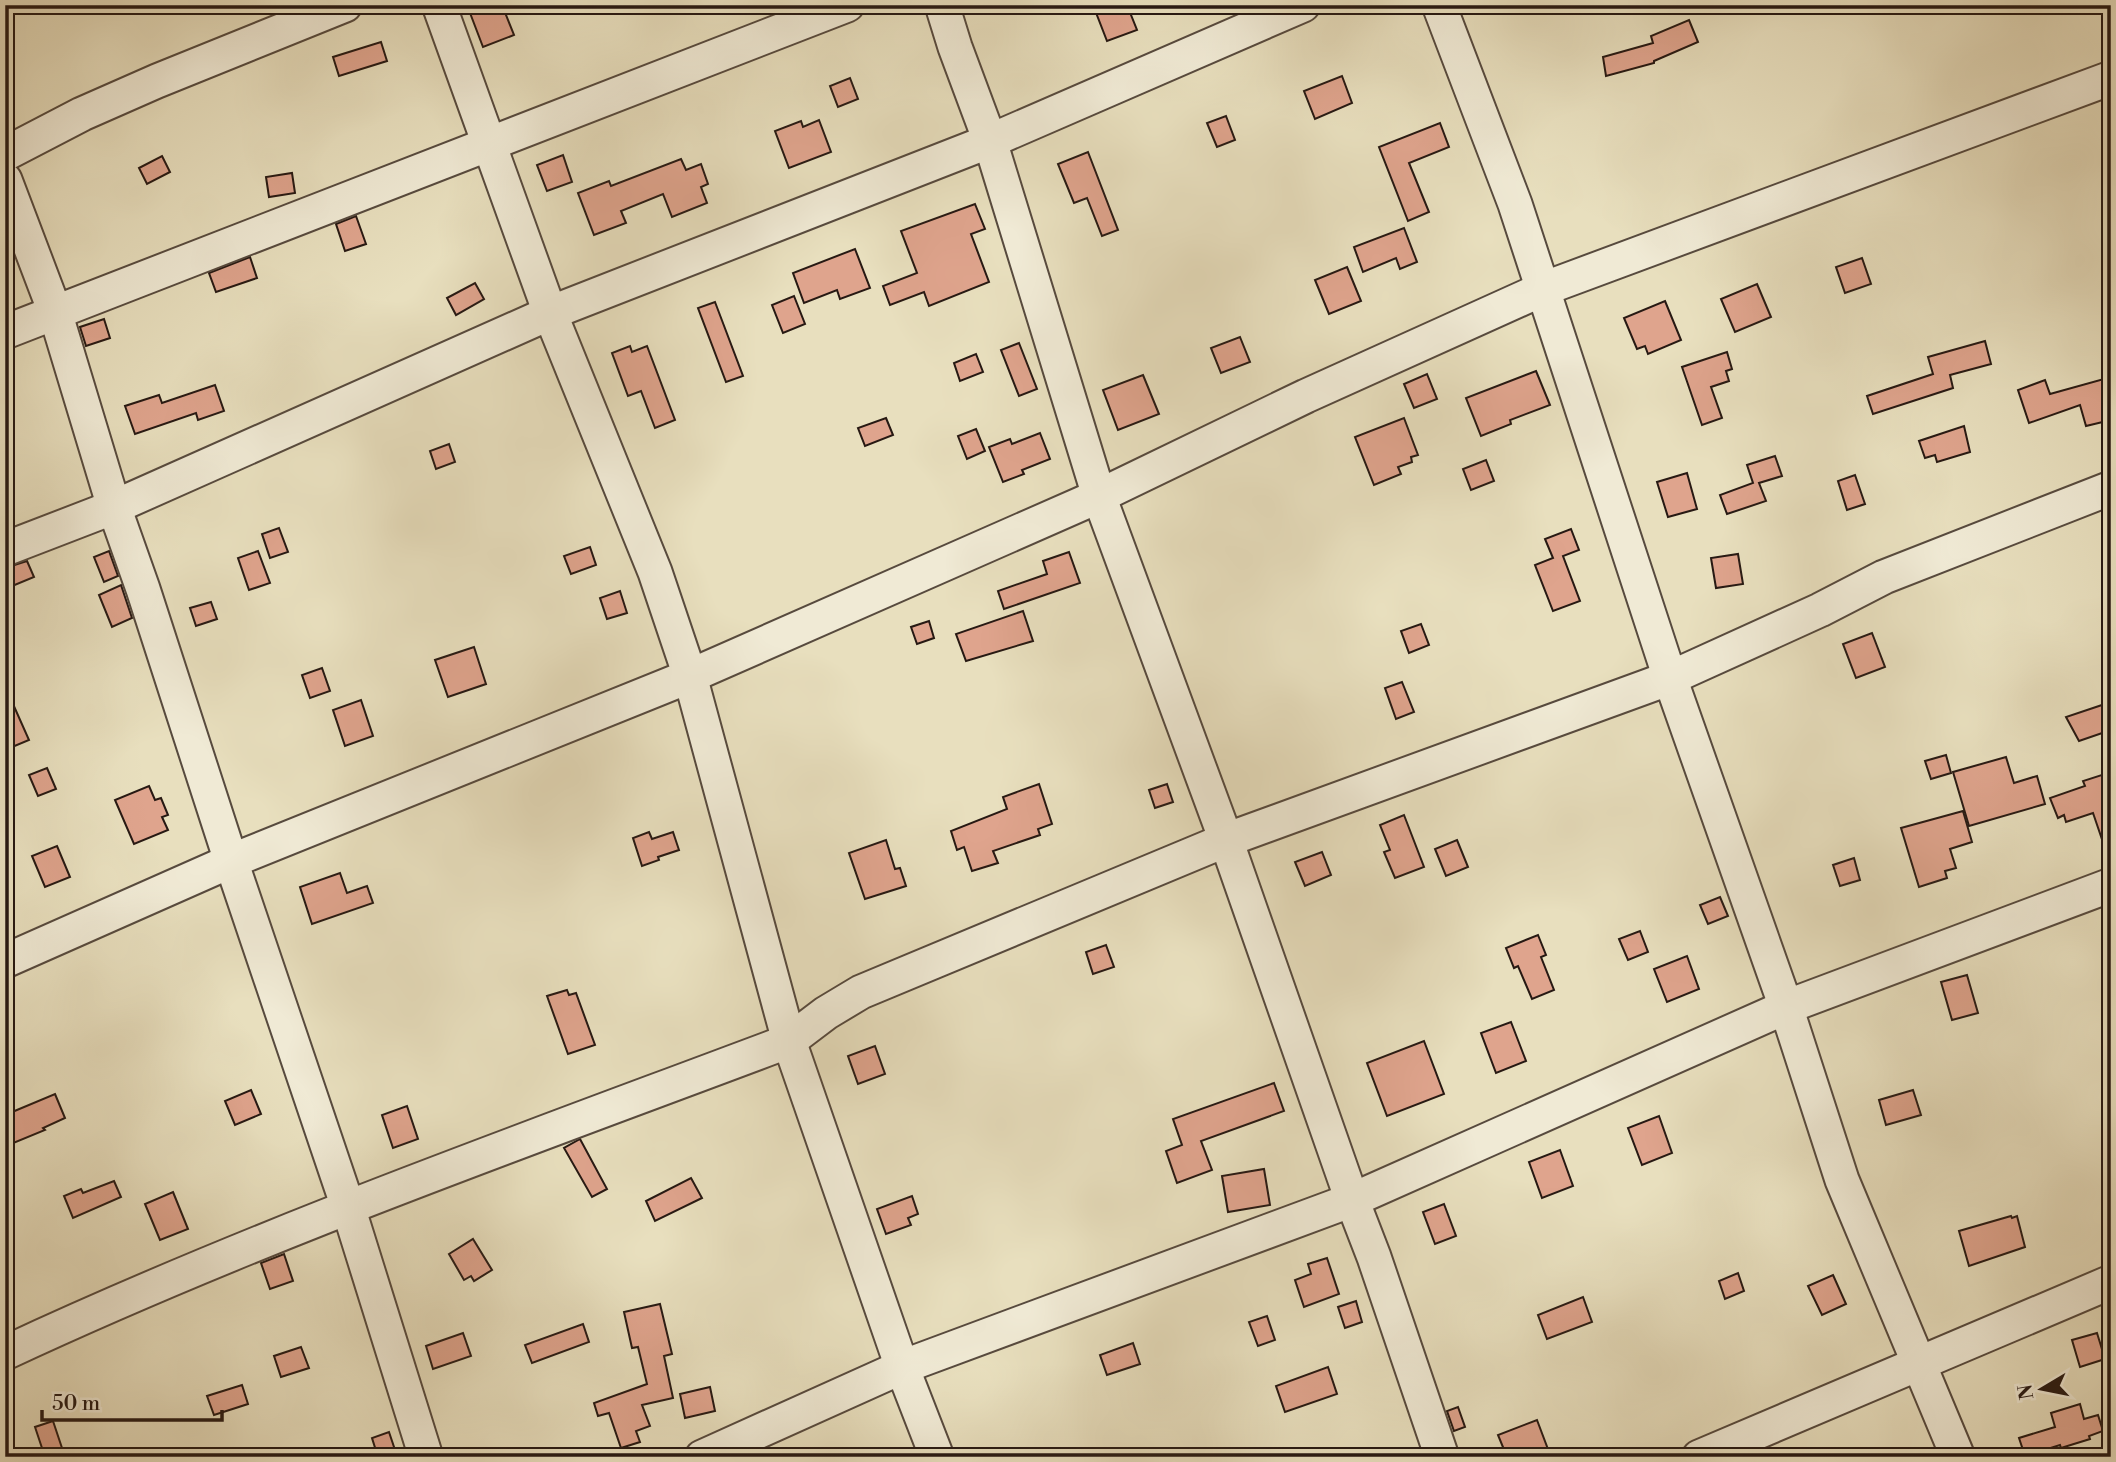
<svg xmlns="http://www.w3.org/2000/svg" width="2116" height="1462" viewBox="0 0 2116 1462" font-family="'Libre Bodoni',serif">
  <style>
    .building { fill: #dfa48d; stroke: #271913; stroke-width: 2 }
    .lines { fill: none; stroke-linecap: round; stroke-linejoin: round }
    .minor-casing { stroke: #574a3e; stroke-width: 37 }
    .minor { stroke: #f0ead5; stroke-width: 33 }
  </style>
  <rect width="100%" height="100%" fill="#e8dfbe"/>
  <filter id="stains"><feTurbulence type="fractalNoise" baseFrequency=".00286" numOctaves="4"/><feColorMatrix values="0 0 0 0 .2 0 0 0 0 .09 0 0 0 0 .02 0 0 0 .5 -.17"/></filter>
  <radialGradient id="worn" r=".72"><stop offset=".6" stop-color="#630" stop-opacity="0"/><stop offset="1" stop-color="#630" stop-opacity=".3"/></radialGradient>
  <g class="building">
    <path d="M467,5H502L514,35L483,47Z"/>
    <path d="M1108,5H1127L1137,30L1107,41L1095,10Z"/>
    <path d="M1689,20L1698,42L1654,61V63L1606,76L1603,57L1653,43L1651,36Z"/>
    <path d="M381,42L387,61L339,76L333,57Z"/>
    <path d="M1342,76L1352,103L1315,119L1304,91Z"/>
    <path d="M850,78L858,99L838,107L830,86Z"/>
    <path d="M1226,116L1235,140L1217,147L1207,123Z"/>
    <path d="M819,120L831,152L789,168L775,131L801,121L803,127Z"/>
    <path d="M1440,123L1449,147L1409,163L1429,212L1408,221L1379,147Z"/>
    <path d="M1088,152L1118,230L1102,236L1087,198L1074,203L1058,164Z"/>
    <path d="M563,155L572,182L547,191L537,165Z"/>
    <path d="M162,156L170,172L147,184L139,168Z"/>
    <path d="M681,159L686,170L701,164L708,184L701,187L707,203L672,217L663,194L621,211L626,223L594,235L578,193L609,181L611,186Z"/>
    <path d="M292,173L295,193L269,197L266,177Z"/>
    <path d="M975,204L985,229L971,234L989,282L929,306L924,292L890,305L883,286L917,273L901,231Z"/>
    <path d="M356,216L366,244L345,251L336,224Z"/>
    <path d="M1404,228L1417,262L1400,269L1396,258L1363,272L1354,247Z"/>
    <path d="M855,249L870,288L840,299L837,290L804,303L793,273Z"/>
    <path d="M250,257L257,278L216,292L209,273Z"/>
    <path d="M1862,258L1871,284L1845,293L1836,267Z"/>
    <path d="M1347,267L1361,301L1329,314L1315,280Z"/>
    <path d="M475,283L484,299L456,315L447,298Z"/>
    <path d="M1757,284L1771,317L1735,332L1721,299Z"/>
    <path d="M794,296L805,324L783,333L772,305Z"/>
    <path d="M1665,301L1681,340L1648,354L1645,346L1637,349L1624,318Z"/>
    <path d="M715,302L743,376L726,382L698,308Z"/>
    <path d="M104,319L110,338L86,346L80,327Z"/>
    <path d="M1240,337L1250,362L1221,373L1211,348Z"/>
    <path d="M1985,341L1991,364L1950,375L1953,388L1873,414L1867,396L1933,374L1928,357Z"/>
    <path d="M1019,343L1037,389L1019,396L1001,350Z"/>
    <path d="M630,346L632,352L647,346L675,420L655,428L641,391L628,396L612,353Z"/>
    <path d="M1727,352L1732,369L1726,371L1729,381L1711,387L1722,418L1702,425L1682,367Z"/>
    <path d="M976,354L983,372L960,381L954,363Z"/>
    <path d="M1536,371L1550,405L1510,420L1511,424L1481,436L1466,398Z"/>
    <path d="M1427,374L1437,399L1414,408L1404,384Z"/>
    <path d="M1143,375L1159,414L1118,430L1103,390Z"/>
    <path d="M2111,377V394L2105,396L2111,420L2086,426L2080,405L2029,423L2018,390L2045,380L2050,394Z"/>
    <path d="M215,385L224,411L198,420L196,413L135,434L125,406L159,395L162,403Z"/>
    <path d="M886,418L893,435L865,446L858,428Z"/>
    <path d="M1404,418L1418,455L1411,457L1412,462L1398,467L1401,474L1374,485L1355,437Z"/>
    <path d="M1964,426L1970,452L1937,462L1935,455L1925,458L1919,441Z"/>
    <path d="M976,429L985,451L967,459L958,436Z"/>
    <path d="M1040,433L1050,459L1022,470L1024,474L1003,482L989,447L1010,439L1012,444Z"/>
    <path d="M449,444L455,462L436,469L430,451Z"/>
    <path d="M1775,456L1782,476L1759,483L1766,501L1727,514L1720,495L1753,483L1747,465Z"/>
    <path d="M1486,460L1494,481L1471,490L1463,469Z"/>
    <path d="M1687,473L1697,509L1668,517L1657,482Z"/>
    <path d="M1855,475L1865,504L1847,510L1838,481Z"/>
    <path d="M279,528L288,552L270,558L262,534Z"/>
    <path d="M1571,529L1579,550L1563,556L1580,601L1553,611L1535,565L1553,558L1545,539Z"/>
    <path d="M590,547L596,565L571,574L564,556Z"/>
    <path d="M109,551L118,576L104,582L94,557Z"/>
    <path d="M258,551L270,583L249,590L238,558Z"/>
    <path d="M1069,552L1080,583L1004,609L998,591L1047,574L1043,561Z"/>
    <path d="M1738,554L1743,584L1716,588L1711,558Z"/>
    <path d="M27,561L34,577L5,589V568Z"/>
    <path d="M121,585L132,618L112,627L99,595Z"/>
    <path d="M620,591L627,613L607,619L600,598Z"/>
    <path d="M211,602L217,619L196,626L190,608Z"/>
    <path d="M1023,611L1033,641L966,661L956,634Z"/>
    <path d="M929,621L934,638L917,644L911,627Z"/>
    <path d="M1421,624L1429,645L1409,653L1401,631Z"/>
    <path d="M1872,633L1885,667L1856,678L1843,644Z"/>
    <path d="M474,647L486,684L448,697L435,660Z"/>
    <path d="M322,668L330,691L310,698L302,675Z"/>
    <path d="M1402,682L1414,712L1396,719L1385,688Z"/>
    <path d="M5,686L29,740L5,750Z"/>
    <path d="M361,700L373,736L345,746L333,710Z"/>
    <path d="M2111,702V730L2079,741L2066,717Z"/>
    <path d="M1946,755L1951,773L1931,779L1925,761Z"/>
    <path d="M2006,757L2014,783L2037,776L2045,804L1969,826L1953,772Z"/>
    <path d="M47,768L56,789L38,796L29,775Z"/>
    <path d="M2111,772V853L2107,854L2093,813L2066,822L2064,815L2058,818L2050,798L2085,786L2083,781Z"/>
    <path d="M1039,784L1052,824L1038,829L1040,835L993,851L998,863L972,871L964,847L957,850L951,831L1007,809L1003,797Z"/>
    <path d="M1167,784L1173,802L1155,808L1149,790Z"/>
    <path d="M149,786L155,800L161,798L168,815L162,817L168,830L134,844L115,800Z"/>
    <path d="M1963,811L1972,842L1950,849L1956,868L1945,871L1947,878L1919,887L1901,828Z"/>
    <path d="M1404,815L1424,867L1395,878L1384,852L1390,850L1380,825Z"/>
    <path d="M649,832L652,839L673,832L679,850L658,857L659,860L642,866L633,838Z"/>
    <path d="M886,840L895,869L900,868L906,886L865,899L849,853Z"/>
    <path d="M1457,840L1468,867L1446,876L1435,849Z"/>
    <path d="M57,846L70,877L45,887L32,856Z"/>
    <path d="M1322,852L1331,875L1305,886L1295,862Z"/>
    <path d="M1854,858L1860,880L1840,886L1833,865Z"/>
    <path d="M340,873L347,893L367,886L373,903L312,924L300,887Z"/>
    <path d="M1720,897L1728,916L1708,924L1700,905Z"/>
    <path d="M1640,931L1648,952L1628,960L1619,939Z"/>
    <path d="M1538,935L1546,955L1541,957L1554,990L1532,999L1518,966L1514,968L1506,948Z"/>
    <path d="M1106,945L1114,967L1093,974L1086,952Z"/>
    <path d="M1687,956L1699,989L1667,1002L1654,969Z"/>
    <path d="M1967,975L1978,1013L1952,1020L1941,982Z"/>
    <path d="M567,990L569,995L576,993L595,1045L568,1054L547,996Z"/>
    <path d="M1511,1022L1526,1061L1496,1073L1481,1033Z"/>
    <path d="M1424,1041L1444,1094L1387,1116L1367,1063Z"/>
    <path d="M875,1046L885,1074L858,1084L848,1056Z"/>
    <path d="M1274,1083L1284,1111L1201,1141L1212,1170L1177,1183L1166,1151L1182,1145L1173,1119Z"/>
    <path d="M251,1090L261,1114L235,1125L225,1101Z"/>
    <path d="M1913,1090L1921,1115L1886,1125L1879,1100Z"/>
    <path d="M55,1094L65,1118L43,1128L45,1130L11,1144L5,1129V1115Z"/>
    <path d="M407,1106L418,1139L393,1148L382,1115Z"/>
    <path d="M1659,1116L1672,1153L1642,1165L1628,1128Z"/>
    <path d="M580,1139L607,1189L592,1197L564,1148Z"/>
    <path d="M1560,1150L1573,1186L1542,1198L1529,1162Z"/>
    <path d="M1264,1169L1270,1205L1228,1212L1222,1176Z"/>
    <path d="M691,1178L702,1198L655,1221L646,1201Z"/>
    <path d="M114,1181L121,1197L73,1218L64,1196L81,1189L83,1193Z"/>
    <path d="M173,1192L188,1229L160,1240L145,1204Z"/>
    <path d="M912,1196L918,1214L908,1218L911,1225L886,1234L877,1209Z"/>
    <path d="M1444,1204L1456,1236L1435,1244L1423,1212Z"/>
    <path d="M2011,1216L2012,1218L2017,1216L2025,1247L1969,1266L1959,1231Z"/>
    <path d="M473,1239L492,1270L474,1281L471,1276L464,1280L449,1254Z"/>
    <path d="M284,1254L293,1281L270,1289L261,1263Z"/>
    <path d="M1327,1258L1339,1294L1304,1307L1295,1280L1311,1274L1308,1264Z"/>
    <path d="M1738,1273L1744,1291L1725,1299L1719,1281Z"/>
    <path d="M1833,1275L1846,1304L1822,1315L1808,1286Z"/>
    <path d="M1583,1297L1592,1322L1547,1339L1538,1315Z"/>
    <path d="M1356,1301L1362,1322L1345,1328L1338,1307Z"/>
    <path d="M660,1304L672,1354L664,1356L673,1398L642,1405L650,1426L636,1431L640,1442L621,1448L609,1413L598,1416L594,1403L647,1384L638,1347L632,1348L624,1312Z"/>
    <path d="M1267,1316L1275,1340L1258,1346L1249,1322Z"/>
    <path d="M583,1324L589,1342L532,1363L525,1345Z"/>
    <path d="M463,1333L471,1356L433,1369L426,1346Z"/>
    <path d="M2097,1333L2105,1359L2080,1367L2072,1340Z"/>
    <path d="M1133,1343L1140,1364L1107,1375L1100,1355Z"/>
    <path d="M301,1347L309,1368L281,1377L274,1356Z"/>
    <path d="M1328,1367L1337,1394L1285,1412L1276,1386Z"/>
    <path d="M242,1385L248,1404L214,1415L207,1396Z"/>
    <path d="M710,1387L715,1411L685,1418L680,1394Z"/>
    <path d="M2080,1404L2084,1419L2098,1415L2103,1431L2089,1436L2090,1439L2061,1448L2060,1445L2025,1456L2019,1438L2055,1427L2051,1413Z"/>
    <path d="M1458,1407L1465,1427L1454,1431L1447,1411Z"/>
    <path d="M1537,1420L1549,1452L1535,1457H1507L1498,1435Z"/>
    <path d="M53,1421L65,1457H45L35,1427Z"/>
    <path d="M389,1432L396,1453L386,1457H378L372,1438Z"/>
  </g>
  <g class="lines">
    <defs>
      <g id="minor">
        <path d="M439,5L550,313L655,572L690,676L789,1041L902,1367L937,1457"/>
        <path d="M942,5L955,47L990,141L1099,496L1226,840L1352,1200L1374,1257L1442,1457"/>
        <path d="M1439,5L1515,204L1670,678L1786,1007L1842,1180L1958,1457"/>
        <path d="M5,154L82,114L157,81L345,5"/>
        <path d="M5,180L55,312L114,507L143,589L231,861L348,1207L426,1457"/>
        <path d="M5,332L847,5"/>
        <path d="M5,549L114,507L550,313L990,141L1303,5"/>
        <path d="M5,961L231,861L690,676L1099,496L1306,396L1543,289L2111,78"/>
        <path d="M5,1353C260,1234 526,1140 789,1041L826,1013L861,992L1226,840L1670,678L1820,610L1884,577L2111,488"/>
        <path d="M702,1457L902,1367L1352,1200L1786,1007L2111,885"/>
        <path d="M1699,1457L2111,1282"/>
      </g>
    </defs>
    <use href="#minor" class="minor-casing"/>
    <use href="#minor" class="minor"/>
  </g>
  <rect width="2116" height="1462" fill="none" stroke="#e8dfbe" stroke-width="28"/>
  <rect x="7" y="7" width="2102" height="1448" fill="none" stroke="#271913" stroke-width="3.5"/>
  <rect x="14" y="14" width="2088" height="1434" fill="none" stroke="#271913" stroke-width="2"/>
  <g transform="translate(2042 1389) rotate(260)" stroke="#f0ead5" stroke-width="5" paint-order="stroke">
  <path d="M0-5L12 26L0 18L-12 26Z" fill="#271913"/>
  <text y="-10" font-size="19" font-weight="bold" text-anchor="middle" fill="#271913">N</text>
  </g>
  <path d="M42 1410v10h180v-10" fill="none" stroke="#271913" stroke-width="3.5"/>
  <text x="52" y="1410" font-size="21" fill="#271913" stroke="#f0ead5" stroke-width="5" paint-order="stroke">50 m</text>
  <rect width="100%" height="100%" filter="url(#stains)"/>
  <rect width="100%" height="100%" fill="url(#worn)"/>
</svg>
